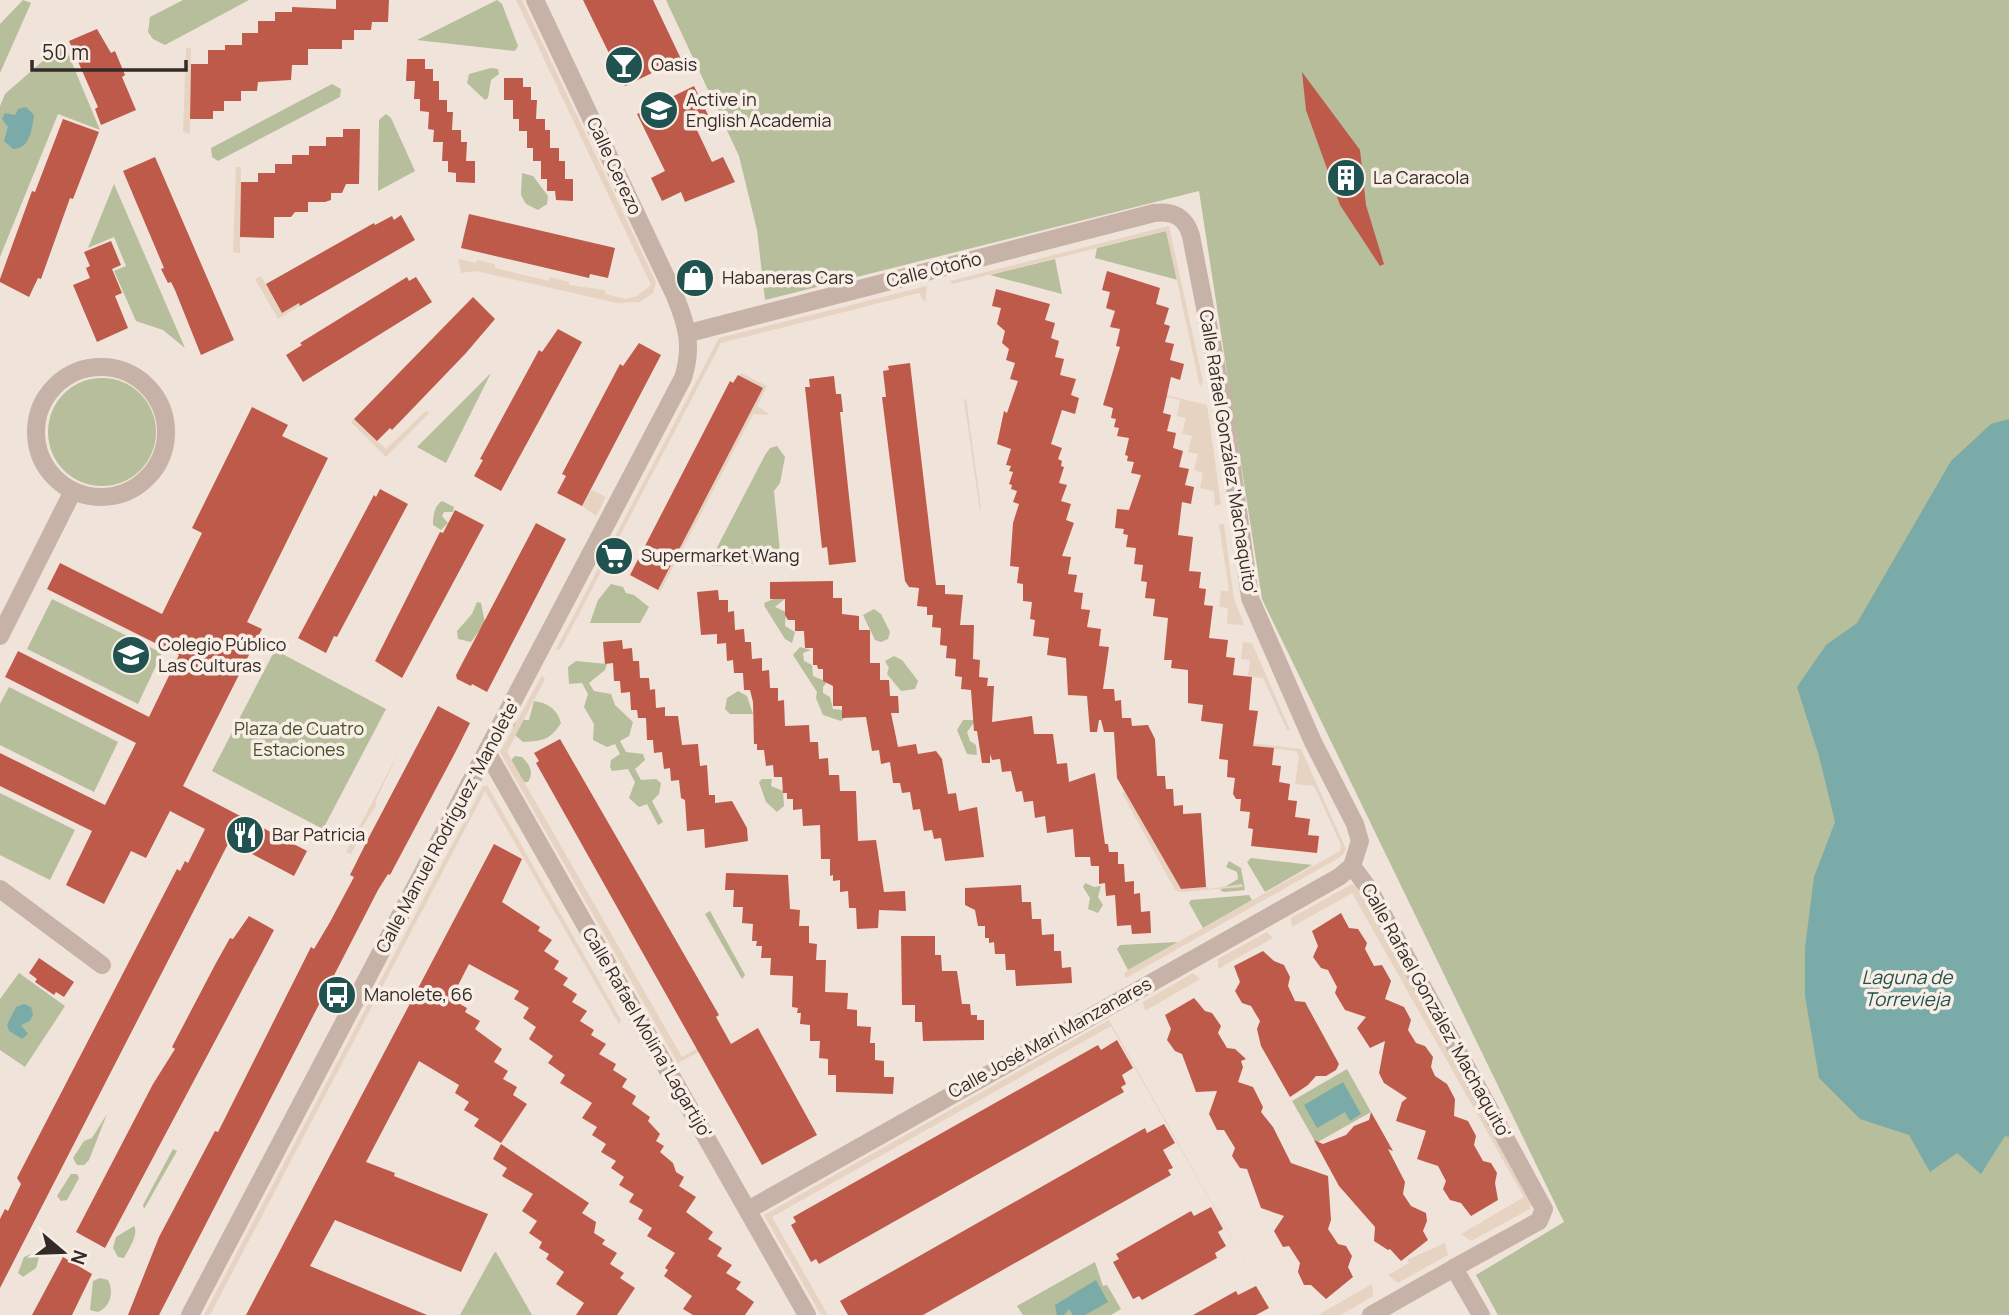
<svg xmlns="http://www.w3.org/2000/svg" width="2009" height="1315" viewBox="0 0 2009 1315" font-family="Manrope,sans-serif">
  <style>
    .green { fill: #b6be9b }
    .plaza { fill: #e7d3c2 }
    .water { fill: #7baba8 }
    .building { fill: #be5a4a }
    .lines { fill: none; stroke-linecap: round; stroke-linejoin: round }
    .street { stroke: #c7b2a7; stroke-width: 18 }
    .labels { text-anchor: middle; stroke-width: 7; stroke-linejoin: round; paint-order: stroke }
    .poi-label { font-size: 18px; fill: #342a27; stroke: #f8eee6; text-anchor: start }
    .street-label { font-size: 18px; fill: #342a27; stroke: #f8eee6 }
    .park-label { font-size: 18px; fill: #47502d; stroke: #f8eee6 }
    .water-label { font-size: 19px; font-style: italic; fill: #205250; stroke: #f8eee6 }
  </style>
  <rect width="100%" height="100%" fill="#f0e3da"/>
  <g class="green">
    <path d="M23,0L31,3L0,73V24Z"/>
    <path d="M183,0H249L165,45L153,39L148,32L150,17Z"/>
    <path d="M497,0L502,4L518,46L515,51L417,40Z"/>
    <path d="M666,0H2009V1315H1498L1476,1275L1564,1222L1262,599L1199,191L765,300L757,230L739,156Z"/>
    <path d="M60,46L62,52L67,51L100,130L58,114L0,257V106L5,94Z"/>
    <path d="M491,68L498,69L499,74L491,80L488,98L485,100L467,83L469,74Z"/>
    <path d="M332,84L341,89L340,97L218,161L212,157L211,148Z"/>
    <path d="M386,114L391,118L415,171L378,191L379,120Z"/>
    <path d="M522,173L533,176L548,196L547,204L538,210L526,204L521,195Z"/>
    <path d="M114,184L185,348L163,330L136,321L114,271L126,266L114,237L88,248Z"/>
    <path d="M1166,231L1178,280L1095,258L1097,248Z"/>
    <path d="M1055,259L1062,294L990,275Z"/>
    <path d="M491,373L446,463L417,447Z"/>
    <circle cx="102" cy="432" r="54"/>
    <path d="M777,446L785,457L780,483L774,491L781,562L712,566L710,561L765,455L770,448Z"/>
    <path d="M442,501L454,507L453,512H444L442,516L448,523L441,530L433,525C433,516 434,506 442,501Z"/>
    <path d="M611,584L623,587L626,593L634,595L649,607L640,623H590L598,600Z"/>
    <path d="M776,598H786L775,607L786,612L785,626L795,632L792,643L785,639L765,607L764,603Z"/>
    <path d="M52,599L162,653L138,704L27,649Z"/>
    <path d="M477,602L481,603L485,623L471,642L458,639L457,631L472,614Z"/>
    <path d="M874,609L881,614L890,632L888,639L881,642L875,640L863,615Z"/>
    <path d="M800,647L811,650L803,653L804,661L812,665L813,676L827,682L823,687V693L830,697L833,709L843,710L845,717L841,721L823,715L816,698L817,692L793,655Z"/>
    <path d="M275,650L386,709L323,829L212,771Z"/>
    <path d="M894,656L902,660L918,681L915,689L901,691L887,674L889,668L885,661Z"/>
    <path d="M576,661L607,664L605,670L589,683L594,691L611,694L615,705L633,722L629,736L620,741L626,752L643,754L645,760L635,769L641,780L656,779L661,783L659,794L652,801L663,822L658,825L647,804L639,807L629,798L635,782L628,769L612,771L610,767L611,760L620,754L615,744L607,747L593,740L594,724L584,707L588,694L582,683L569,684L568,667Z"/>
    <path d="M9,687L118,742L94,792L0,745V704Z"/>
    <path d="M738,691L747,696L753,714H730L725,709L727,698Z"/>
    <path d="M534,701C548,703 557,709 561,723C550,740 543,741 523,742L514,734L513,725L518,720H529Z"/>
    <path d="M963,720H976L967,732L970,741L976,745L977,755L967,754L957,730Z"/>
    <path d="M515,756L522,757C530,765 534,772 528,782H521L511,768V760Z"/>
    <path d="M762,779H772L771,786L783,791L784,806L777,812L766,802L759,782Z"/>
    <path d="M0,793L75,830L50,880L0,855Z"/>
    <path d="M1251,858L1312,865L1265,892L1247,862Z"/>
    <path d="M1229,861L1241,868L1245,890L1224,892L1220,890L1238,879L1237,872L1226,867Z"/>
    <path d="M1085,883L1094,887L1101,886L1098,897L1103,905L1098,913L1088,909L1090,898L1083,887Z"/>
    <path d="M1249,895L1252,900L1203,928L1189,903L1191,900Z"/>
    <path d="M710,911L745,975L742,979L705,914Z"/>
    <path d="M1178,942L1128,970L1117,949L1120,945Z"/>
    <path d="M19,973L65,1006L25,1067L0,1050V999Z"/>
    <path d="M1347,1069L1371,1112L1316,1143L1292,1101Z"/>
    <path d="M107,1114L89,1160L84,1165H77L73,1158L84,1141L92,1138Z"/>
    <path d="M173,1149L177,1151L144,1209L143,1205Z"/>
    <path d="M71,1174H77L79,1178L67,1200L61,1201L57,1196Z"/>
    <path d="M134,1226C139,1234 129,1249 124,1258L118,1257L113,1248L116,1237Z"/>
    <path d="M38,1251L40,1254L36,1268L23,1277L18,1273L24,1257Z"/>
    <path d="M496,1252L532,1315H460L494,1253Z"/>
    <path d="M1095,1262L1103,1286L1107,1285L1121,1309L1111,1315H1023L1017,1306Z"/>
    <path d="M100,1278L108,1280C114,1292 111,1306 98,1312L90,1310L93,1281Z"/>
  </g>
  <g class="plaza">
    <path d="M516,0H522L656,282L653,293L640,302L617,303L476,271L461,273L458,259L476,263L477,260L495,264V268L549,281L550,277L569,282V285L605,290V294L626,299L637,296L651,285Z"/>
    <path d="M186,48H191L190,134L183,132Z"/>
    <path d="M236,167H241L240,253L233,252Z"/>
    <path d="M1169,226L1203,381L1200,387L1166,231L952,284L950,281Z"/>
    <path d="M261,276L282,313L299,303L300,306L278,319L255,279Z"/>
    <path d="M927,286L925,303L919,293L721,343L560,650L556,649L719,338Z"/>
    <path d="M741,373L767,386L757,406L770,415L753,414L660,592L658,590L763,388L739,376Z"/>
    <path d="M1121,384L1207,405L1221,504L1215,506L1214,491L1200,488L1203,473L1194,470L1198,454L1188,452L1192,436L1182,434L1186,418L1177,416L1180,400L1120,387Z"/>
    <path d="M966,398L981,508L980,511L964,400Z"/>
    <path d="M426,411L429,413L386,457L351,422L354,419L386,449Z"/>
    <path d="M591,490L606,497L596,516L582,506Z"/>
    <path d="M1219,524H1224L1234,599L1244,625L1227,624L1228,608L1219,607L1221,591H1229Z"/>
    <path d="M1243,642L1252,643L1290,730H1287L1263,678L1248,676L1250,660L1241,659Z"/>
    <path d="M542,675L545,679L507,752L682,1057L725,1033L727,1036L678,1063L500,752Z"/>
    <path d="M1220,739L1301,749L1346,849L1342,856L1126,978L1124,974L1128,970L1340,851L1341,845L1314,786L1295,784L1299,756L1296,751L1221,742Z"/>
    <path d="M400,750L375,802L377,804L357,835L360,837L351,854L346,852Z"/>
    <path d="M487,785L621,1020L619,1024L485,791L210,1315H204L483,786Z"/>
    <path d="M1125,792L1181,889L1208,887V889L1242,884L1243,887L1180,892L1175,890L1122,793Z"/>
    <path d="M1352,884L1356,886L1532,1201L1530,1209L1471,1241L1461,1234L1524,1197L1352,893L1292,927L1291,918Z"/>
    <path d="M1267,932L1273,938L1218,969V959Z"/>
    <path d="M1193,973L1200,979L1145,1011L1143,1002Z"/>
    <path d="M1109,1020L1275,1315L1111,1026L772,1217L828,1315H821L764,1215Z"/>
    <path d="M1445,1243L1448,1255L1398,1283L1388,1275L1409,1263L1407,1260Z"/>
    <path d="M1372,1284L1373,1296L1341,1315H1318Z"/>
  </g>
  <g class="water">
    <path d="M26,107L34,115C32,129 30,149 13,149L4,141L8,127L2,119L5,113L15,115L18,109Z"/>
    <path d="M2009,419V1137L2005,1136L1981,1174L1957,1153L1930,1172L1909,1135L1860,1119L1819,1078L1805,996V948L1814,877L1835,822L1819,756L1797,687L1826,645L1857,623L1951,461L1991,424Z"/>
    <path d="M24,1004L31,1007L33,1014L30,1021L21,1025L28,1034L22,1039L9,1031L7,1025L16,1007Z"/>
    <path d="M1343,1082L1361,1114L1350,1121L1345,1112L1317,1128L1304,1105Z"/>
    <path d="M1096,1280L1108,1302L1085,1315H1073L1069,1309L1064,1315H1057L1055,1305Z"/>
  </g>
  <g class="building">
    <path d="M336,0H389L388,22H372L371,30H354V40H342V49H308V65H292L291,80L258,82L257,91H241V101H224V111H213V119H190L191,64H208V50H225V45H242V33H258V21H275V12H292V7L336,9Z"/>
    <path d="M583,0H653L681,59L625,86Z"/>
    <path d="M97,29L111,53L115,51L125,75L122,77L136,110L101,125L95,109L98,107L69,41Z"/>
    <path d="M407,59H425V69H433V81H439V100H447V112H453L452,130H461V142H467L466,161H475V183L456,182V173L448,172V161H442L443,142H433L434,130L428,129L429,112L420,111V99H414L415,81H406Z"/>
    <path d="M1302,72L1360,150L1366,205L1384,264L1380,266L1340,205L1306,110Z"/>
    <path d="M504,78H523V87H531V100H537L536,119H545V130H550V148H559V161H565V179H573V201L556,200L555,191H547V179H541V161H533V148H527V131H519V119H513V100H504Z"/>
    <path d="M694,86L711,121L696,128L712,162L723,157L735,182L685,202L681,192L662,201L651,178L665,171L637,114Z"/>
    <path d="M63,119L99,132L73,199L70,198L41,279L38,278L29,297L0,282V279L32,191L35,192Z"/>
    <path d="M343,129H360L359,184H346L342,193H331V200L325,202H308V212H295L291,217H274V238L240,237L241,182H258V173H275V164H292V155H309V146H326V137H343Z"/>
    <path d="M155,157L234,340L201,355L175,290L171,282L168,283L161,269L164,268L123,171Z"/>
    <path d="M469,214L615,248L608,278L590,274L589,278L461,248Z"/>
    <path d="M401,215L415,240L300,306L299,303L282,313L266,284L374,223L375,225L392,216L394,220Z"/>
    <path d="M111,241L121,265L112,269L122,293L115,296L128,328L97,342L73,285L90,278L86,268L90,266L84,252Z"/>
    <path d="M1107,271L1160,288L1156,304L1169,308L1164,324L1170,326L1165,342L1174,344L1170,360L1184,364L1180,380L1171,377L1163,413L1171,415L1167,431L1176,433L1173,448L1183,451L1179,467L1189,469L1185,485L1194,487L1191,504L1182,502L1178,535L1193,537L1189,571L1201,572L1199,588L1206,589L1204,605L1213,606L1209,638L1228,640L1226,657L1235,658L1233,675L1252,677L1249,710L1258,711L1253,746L1274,748L1272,765L1281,766L1279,782L1290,784L1288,800L1297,801L1295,817L1310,819L1308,835L1319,836L1317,853L1251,846L1253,829L1248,828L1250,812L1240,811L1241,799H1236L1233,794L1235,778L1227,777L1228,760L1219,759L1223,724L1201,721L1203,705L1188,703V670L1171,668L1172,660H1164L1168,618L1153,616L1155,599L1145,598L1147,582L1141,581L1143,565L1134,564L1136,548L1126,547L1128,535L1123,534L1124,529L1115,528L1117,509L1129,510L1141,475L1131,473L1134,462L1127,461L1128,456L1125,455L1129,438L1117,436L1119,428L1114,427L1116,419L1111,418L1113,408L1103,405L1120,347L1116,346L1120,329L1110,327L1115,311L1106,308L1110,292L1102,290Z"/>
    <path d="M407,277L409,281L416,277L432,302L303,382L286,355L302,345L300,343Z"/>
    <path d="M996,289L1050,304L1045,320L1055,323L1051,338L1059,341L1055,357L1064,359L1060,375L1076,379L1071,395L1079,398L1075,414L1062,410L1051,444L1062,448L1058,459L1062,461L1061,466L1064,467L1059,483L1067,485L1061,501L1071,504L1066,520L1074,523L1062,556L1071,557L1068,574L1077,575L1074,592L1083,593L1081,609L1090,610L1087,627L1101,629L1099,646L1109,647L1103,689H1114L1115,701L1121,700L1122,718H1131L1132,726L1148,725L1155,739L1157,776H1165L1166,789H1173L1174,806L1183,805V814L1201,813L1206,887L1181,889L1117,778L1114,732H1104L1101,720H1099L1097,732H1090L1087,696L1068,695L1066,658L1047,655L1049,638L1033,636L1035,620L1030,619L1032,602L1023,601V584L1017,583L1019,567L1010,566L1013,523L1019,504L1013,502L1017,491L1011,489L1012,485L1009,484L1013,472L1009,471L1011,466L1006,465L1011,449L997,444L1004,411L1007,413L1018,381L1010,379L1015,363L1006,360L1009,349L1002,343L1005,331L997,324L1001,308L992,306Z"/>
    <path d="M473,297L495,319L466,353L392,430L390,428L377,441L354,419Z"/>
    <path d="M558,329L582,342L501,491L474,476L483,460L480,459L539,350L542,352Z"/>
    <path d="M639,343L661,355L582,506L557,493L566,476L562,474L620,364L623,366Z"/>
    <path d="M910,363L936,585H945V594L963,595L960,625H974L973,659L980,660L979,677L988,678L987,686H994L992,722L1032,716L1034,734H1053L1057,764L1067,763L1069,782L1095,773L1105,844H1108L1109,852H1118V864H1124L1125,882L1134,881V894L1140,893L1141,912L1150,911L1151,933L1132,934L1131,925L1117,926L1115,895L1106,896L1105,883L1099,884V866H1091L1090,857H1075L1073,829L1047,833L1045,816L1035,818L1033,801L1024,802L1022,791L1016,792L1011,771L1002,772L1000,759L992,760L990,754V763H982L977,731H974L971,690L961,689L962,677L955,676L956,659L946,658L947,646L940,645L941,628L932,627L933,615H927V607L917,606L919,588L909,587L905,581L882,397H886L883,371L889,370L888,366Z"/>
    <path d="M738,375L763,388L658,590L630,575L730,381L733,383Z"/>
    <path d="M834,376L836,394H841L843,412H840L856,562L829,565L827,547L822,548L805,387H810L809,379Z"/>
    <path d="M252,407L288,425L282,436L328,458L247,622L262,629L183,786L307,851L294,876L229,842L0,1288V1219L5,1209L8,1211L21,1184L17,1178L177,869L180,871L185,861L188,863L205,829L170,811L146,858L131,851L104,904L66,885L92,831L0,786V753L105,805L136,743L5,677L18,651L149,717L179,655L47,589L60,563L162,614L202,533L192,528Z"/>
    <path d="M380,489L408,504L337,637L334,636L326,653L298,638L374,495L376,497Z"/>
    <path d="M455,510L484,525L402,678L375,661L440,532L443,533Z"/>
    <path d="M536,523L566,539L487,692L472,684L471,686L457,679L456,675Z"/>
    <path d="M833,581V598H842V614L859,616V630H870V663H880V680H889L890,696H898L899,713H891L898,747L916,744L918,754L936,751L942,759L948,794L956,793L959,811L977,807L984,857L945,861L941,838L934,839L932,830L924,831L920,809L913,810L910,792L902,793L900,783H893L890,762L881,764L879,750L872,751L866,717L842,718V706H833V686L823,681V669H818L817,665H813V648H805L804,631H795V620H788L785,615V599H770V582Z"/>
    <path d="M718,590L719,600H728V612L734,611L735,630L744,629L745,642H751L752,659L762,658V671L769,670L770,688H778V701L784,700L785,726L809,725L810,742H818L819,759L828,758L829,775H839L840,791H856L858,841L876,840L884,892L905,891L906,911L879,910L878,928L857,929L856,908H849L848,891L840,892V880L833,881V875L830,876V859H821L820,825L803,826L802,809L793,810V799H787V793H783L782,777H774L773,765L766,766L764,750H757V744H754L753,702L750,690H744L743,673H734L733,660L727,661L726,643L717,644V634L701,635L697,592Z"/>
    <path d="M622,640L623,649L632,648L633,661H639L640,678H649L650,690L655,689L656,708L665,707V716H678L682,745L698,744L700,766L707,765L709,795H715V803L732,801L747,828L748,841L705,848L704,829L687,831L685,800L681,798L679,780L671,781L670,768L664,769L662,752L654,753L653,740H647L646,718H638L637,710H631L630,692L621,693L620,681H614L613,663L605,664L603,642Z"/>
    <path d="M438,706L470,723L456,751L390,875L388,874L378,890L159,1315H128L159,1237L215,1131L218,1132L311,947L314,949L330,922L354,877L350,875L368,839Z"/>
    <path d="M560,739L719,1015L716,1017L731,1044L758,1028L817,1135L762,1165L536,763L539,761L534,753Z"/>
    <path d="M494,844L522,859L502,902L540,927L538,931L552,940L544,951L559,961L554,969L568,978L563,985L577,994L572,1002L587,1011L580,1021L594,1030L591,1035L606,1044L599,1054L616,1064L613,1070L627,1079L622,1087L636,1096L632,1104L650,1117L648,1121L660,1134L656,1141L664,1146L660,1152L673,1163L676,1172L684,1177L679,1186L696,1197L686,1212L713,1232L708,1239L722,1248L717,1256L732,1265L726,1273L741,1282L736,1289L754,1302L745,1315H693L683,1309L692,1296L664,1276L668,1270L665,1268L675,1253L647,1236L652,1228L638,1219L643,1210L629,1202L634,1194L619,1185L624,1177L611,1168L616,1161L601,1152L606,1144L592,1135L597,1127L582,1118L592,1103L560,1083L565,1075L548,1063L553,1056L529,1039L536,1027L523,1018L529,1008L514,999L519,991L469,964L451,999L467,1008L465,1012L480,1021L475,1029L502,1049L494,1062L508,1071L503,1079L517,1087L513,1095L527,1104L501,1143L474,1126L479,1119L464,1110L469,1102L455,1093L459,1085L419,1061L366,1162L395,1173L394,1176L488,1214L461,1272L335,1220L310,1266L427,1315H246Z"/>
    <path d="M726,873L788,875L790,909L800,910L799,926H809V943L817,944L816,960H826L825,992L848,993L847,1009L857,1010V1026L871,1027L870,1043H875V1060L884,1061V1077H894L893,1094L836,1092V1075H828V1059L819,1058L820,1041H810V1025L800,1024L801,1013H797L798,1008L792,1007L793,976L770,975L771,958H761L762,946H756L757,941H752L753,924L742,923L743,907H733L734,890H725Z"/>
    <path d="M1021,885L1022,902H1031L1032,919H1041L1042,935L1054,934V951H1061L1062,968L1071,967L1072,983L1016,986L1015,970H1006L1005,954H995L994,942L989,943V938H985V926H978L975,910L965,905V888Z"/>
    <path d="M1341,913L1349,928L1358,929L1367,943L1365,949L1374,966L1382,965L1391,981L1385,999L1404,1007L1411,1020L1408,1030L1416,1043L1425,1046L1433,1057L1431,1067L1435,1076L1447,1084L1455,1099L1454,1116L1468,1121L1476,1136L1474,1145L1483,1161L1491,1163L1497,1173L1495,1183L1498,1200L1471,1216L1461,1203L1450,1200L1443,1189L1446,1181L1438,1166L1417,1159L1426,1131L1396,1121L1402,1102L1407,1098L1384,1083L1379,1073L1385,1041L1370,1048L1357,1028L1366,1017L1345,1010L1335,993L1337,987L1328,970L1321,968L1313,957L1318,946L1312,931Z"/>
    <path d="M249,916L274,930L105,1248L76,1232L153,1084L175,1049L172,1047L216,963L230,938L233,939Z"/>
    <path d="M901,936H935V955H941L942,971H957L962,1004H970L971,1015H977V1020H984V1040L923,1041L922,1022H915V1005H902Z"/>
    <path d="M1263,951L1274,961L1284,965L1290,977L1288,986L1295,1001L1305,1002L1339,1064L1336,1070L1326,1076H1316L1308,1085L1290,1097L1261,1046L1257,1029L1260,1021L1251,1006L1242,1003L1235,991L1240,982L1234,966Z"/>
    <path d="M39,958L74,982L64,997L56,992L54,995L35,982L37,979L29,973Z"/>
    <path d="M1194,998L1205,1011L1212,1013L1221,1026L1218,1033L1227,1048L1235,1049L1246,1059L1241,1061L1243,1067L1238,1082L1253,1087L1263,1107L1261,1112L1273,1127L1291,1163L1328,1176L1331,1220L1328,1229L1338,1244L1346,1246L1352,1256L1348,1267L1353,1277L1326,1299L1311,1285H1304L1298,1272L1300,1263L1289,1246L1283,1247L1274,1231L1284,1216L1261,1208L1247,1169L1240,1168L1232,1156L1235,1148L1224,1130H1217L1209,1114L1217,1091L1196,1092L1182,1054L1175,1051L1167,1040L1171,1029L1165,1015Z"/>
    <path d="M1117,1040L1133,1068L1122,1075L1126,1084L1121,1087L1124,1092L819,1264L816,1259L811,1262L791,1225L796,1222L793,1217L1098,1045L1101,1050Z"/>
    <path d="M1371,1112L1393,1151L1388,1149L1405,1182L1403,1194L1411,1206L1426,1213L1427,1221L1423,1231L1428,1240L1401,1261L1390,1249L1388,1250L1374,1241L1375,1227L1339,1186L1314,1140L1323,1144L1346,1135L1354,1126L1369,1120Z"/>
    <path d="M1164,1124L1175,1143L1163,1150L1173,1168L1168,1170L1171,1175L923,1315H848L840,1301L1145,1128L1147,1133Z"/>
    <path d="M501,1144L589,1203L582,1213L596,1222L594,1233L605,1240L602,1244L617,1253L610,1264L624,1273L620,1278L635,1288L617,1315H576L584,1303L556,1284L564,1272L546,1259L549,1254L539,1248L542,1242L529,1233L537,1221L522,1211L533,1194L502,1176L507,1168L493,1159Z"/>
    <path d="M1211,1207L1223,1229L1218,1232L1226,1246L1215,1253L1217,1258L1142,1300L1139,1296L1133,1299L1113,1262L1119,1259L1116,1254L1191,1211L1194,1216Z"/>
    <path d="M63,1257L92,1274L72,1315H32Z"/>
    <path d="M1256,1286L1269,1308L1256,1315H1193L1236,1291L1238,1295Z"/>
  </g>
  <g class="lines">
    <g class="street">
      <path d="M689,333L1154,213C1174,210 1186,218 1191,236L1223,400L1250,598L1313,742L1355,824L1360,841L1352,866L1369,889L1544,1209L1539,1221L1454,1268L1481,1315"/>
      <circle cx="101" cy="432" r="65"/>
      <path d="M0,636L73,491"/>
      <path d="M487,752L807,1315"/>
      <path d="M0,889L102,965"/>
      <path d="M748,1210L1339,877L1352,866"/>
      <path d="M190,1315L683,378C693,347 687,325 675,296L535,0"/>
      <path d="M1371,1315L1454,1268"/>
    </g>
  </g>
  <defs>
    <symbol id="bar-disc" viewBox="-11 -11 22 22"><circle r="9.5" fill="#205250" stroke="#f8eee6"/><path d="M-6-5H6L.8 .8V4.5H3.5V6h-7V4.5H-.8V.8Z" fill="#fff"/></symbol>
    <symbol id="school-disc" viewBox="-11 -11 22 22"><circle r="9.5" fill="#205250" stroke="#f8eee6"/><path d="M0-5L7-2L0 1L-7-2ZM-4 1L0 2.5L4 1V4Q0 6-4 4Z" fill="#fff"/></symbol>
    <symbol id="building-disc" viewBox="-11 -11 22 22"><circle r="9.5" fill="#205250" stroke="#f8eee6"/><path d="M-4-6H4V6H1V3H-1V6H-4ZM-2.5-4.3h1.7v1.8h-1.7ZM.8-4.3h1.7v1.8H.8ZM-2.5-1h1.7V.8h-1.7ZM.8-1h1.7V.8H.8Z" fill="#fff"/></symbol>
    <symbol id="shop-disc" viewBox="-11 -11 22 22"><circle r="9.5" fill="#205250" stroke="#f8eee6"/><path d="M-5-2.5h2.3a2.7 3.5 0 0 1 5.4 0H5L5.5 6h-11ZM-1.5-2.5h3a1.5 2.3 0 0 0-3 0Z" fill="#fff"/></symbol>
    <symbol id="supermarket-disc" viewBox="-11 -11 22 22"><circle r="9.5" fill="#205250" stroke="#f8eee6"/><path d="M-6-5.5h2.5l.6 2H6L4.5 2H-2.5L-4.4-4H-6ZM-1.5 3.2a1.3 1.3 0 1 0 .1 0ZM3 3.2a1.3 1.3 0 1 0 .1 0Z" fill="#fff"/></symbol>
    <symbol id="restaurant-disc" viewBox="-11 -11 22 22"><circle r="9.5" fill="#205250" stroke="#f8eee6"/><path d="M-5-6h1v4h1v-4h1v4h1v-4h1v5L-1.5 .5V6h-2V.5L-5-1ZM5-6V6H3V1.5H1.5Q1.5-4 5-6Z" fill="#fff"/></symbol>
    <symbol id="bus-disc" viewBox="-11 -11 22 22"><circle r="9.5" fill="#205250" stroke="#f8eee6"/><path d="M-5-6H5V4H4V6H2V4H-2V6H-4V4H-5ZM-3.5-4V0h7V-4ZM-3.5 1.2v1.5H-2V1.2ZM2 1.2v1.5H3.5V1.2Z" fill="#fff"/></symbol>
  </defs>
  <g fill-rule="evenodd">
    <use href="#bar-disc" x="602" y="43" width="44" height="44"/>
    <use href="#school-disc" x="637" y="88" width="44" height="44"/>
    <use href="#building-disc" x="1324" y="156" width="44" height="44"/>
    <use href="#shop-disc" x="673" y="256" width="44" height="44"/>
    <use href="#supermarket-disc" x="592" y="534" width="44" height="44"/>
    <use href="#school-disc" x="109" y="633" width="44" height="44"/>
    <use href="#restaurant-disc" x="223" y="813" width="44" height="44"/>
    <use href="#bus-disc" x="315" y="973" width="44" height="44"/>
  </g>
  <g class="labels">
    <g class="poi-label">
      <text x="651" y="71">Oasis</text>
      <text x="686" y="106">Active in<tspan x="686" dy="21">English Academia</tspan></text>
      <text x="1373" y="184">La Caracola</text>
      <text x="722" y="284">Habaneras Cars</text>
      <text x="641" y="562">Supermarket Wang</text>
      <text x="158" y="651">Colegio Público<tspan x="158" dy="21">Las Culturas</tspan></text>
      <text x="272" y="841">Bar Patricia</text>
      <text x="364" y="1001">Manolete, 66</text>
    </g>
    <g class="street-label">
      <text transform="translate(614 166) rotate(65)" y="6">Calle Cerezo</text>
      <text transform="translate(934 270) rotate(-14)" y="6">Calle Otoño</text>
      <text transform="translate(1228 452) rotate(81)" y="6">Calle Rafael González 'Machaquito'</text>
      <text transform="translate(448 826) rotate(-62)" y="6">Calle Manuel Rodríguez 'Manolete'</text>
      <text transform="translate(1436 1011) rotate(61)" y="6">Calle Rafael González 'Machaquito'</text>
      <text transform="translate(647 1033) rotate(60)" y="6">Calle Rafael Molina 'Lagartijo'</text>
      <text transform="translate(1050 1038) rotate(-29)" y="6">Calle José Mari Manzanares</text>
    </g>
    <g class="park-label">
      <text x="299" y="735">Plaza de Cuatro<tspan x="299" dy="21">Estaciones</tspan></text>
    </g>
    <g class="water-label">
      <text x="1907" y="984">Laguna de<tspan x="1907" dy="22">Torrevieja</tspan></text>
    </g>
  </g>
  <g transform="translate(63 1252) rotate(109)" stroke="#f8eee6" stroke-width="5" paint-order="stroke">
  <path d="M0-5L12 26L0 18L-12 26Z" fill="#342a27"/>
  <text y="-10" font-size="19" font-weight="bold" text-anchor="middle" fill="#342a27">N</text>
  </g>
  <path d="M32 60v10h154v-10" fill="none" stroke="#342a27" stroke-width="3.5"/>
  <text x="42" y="60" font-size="21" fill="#342a27" stroke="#f8eee6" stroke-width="5" paint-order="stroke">50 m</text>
</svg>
